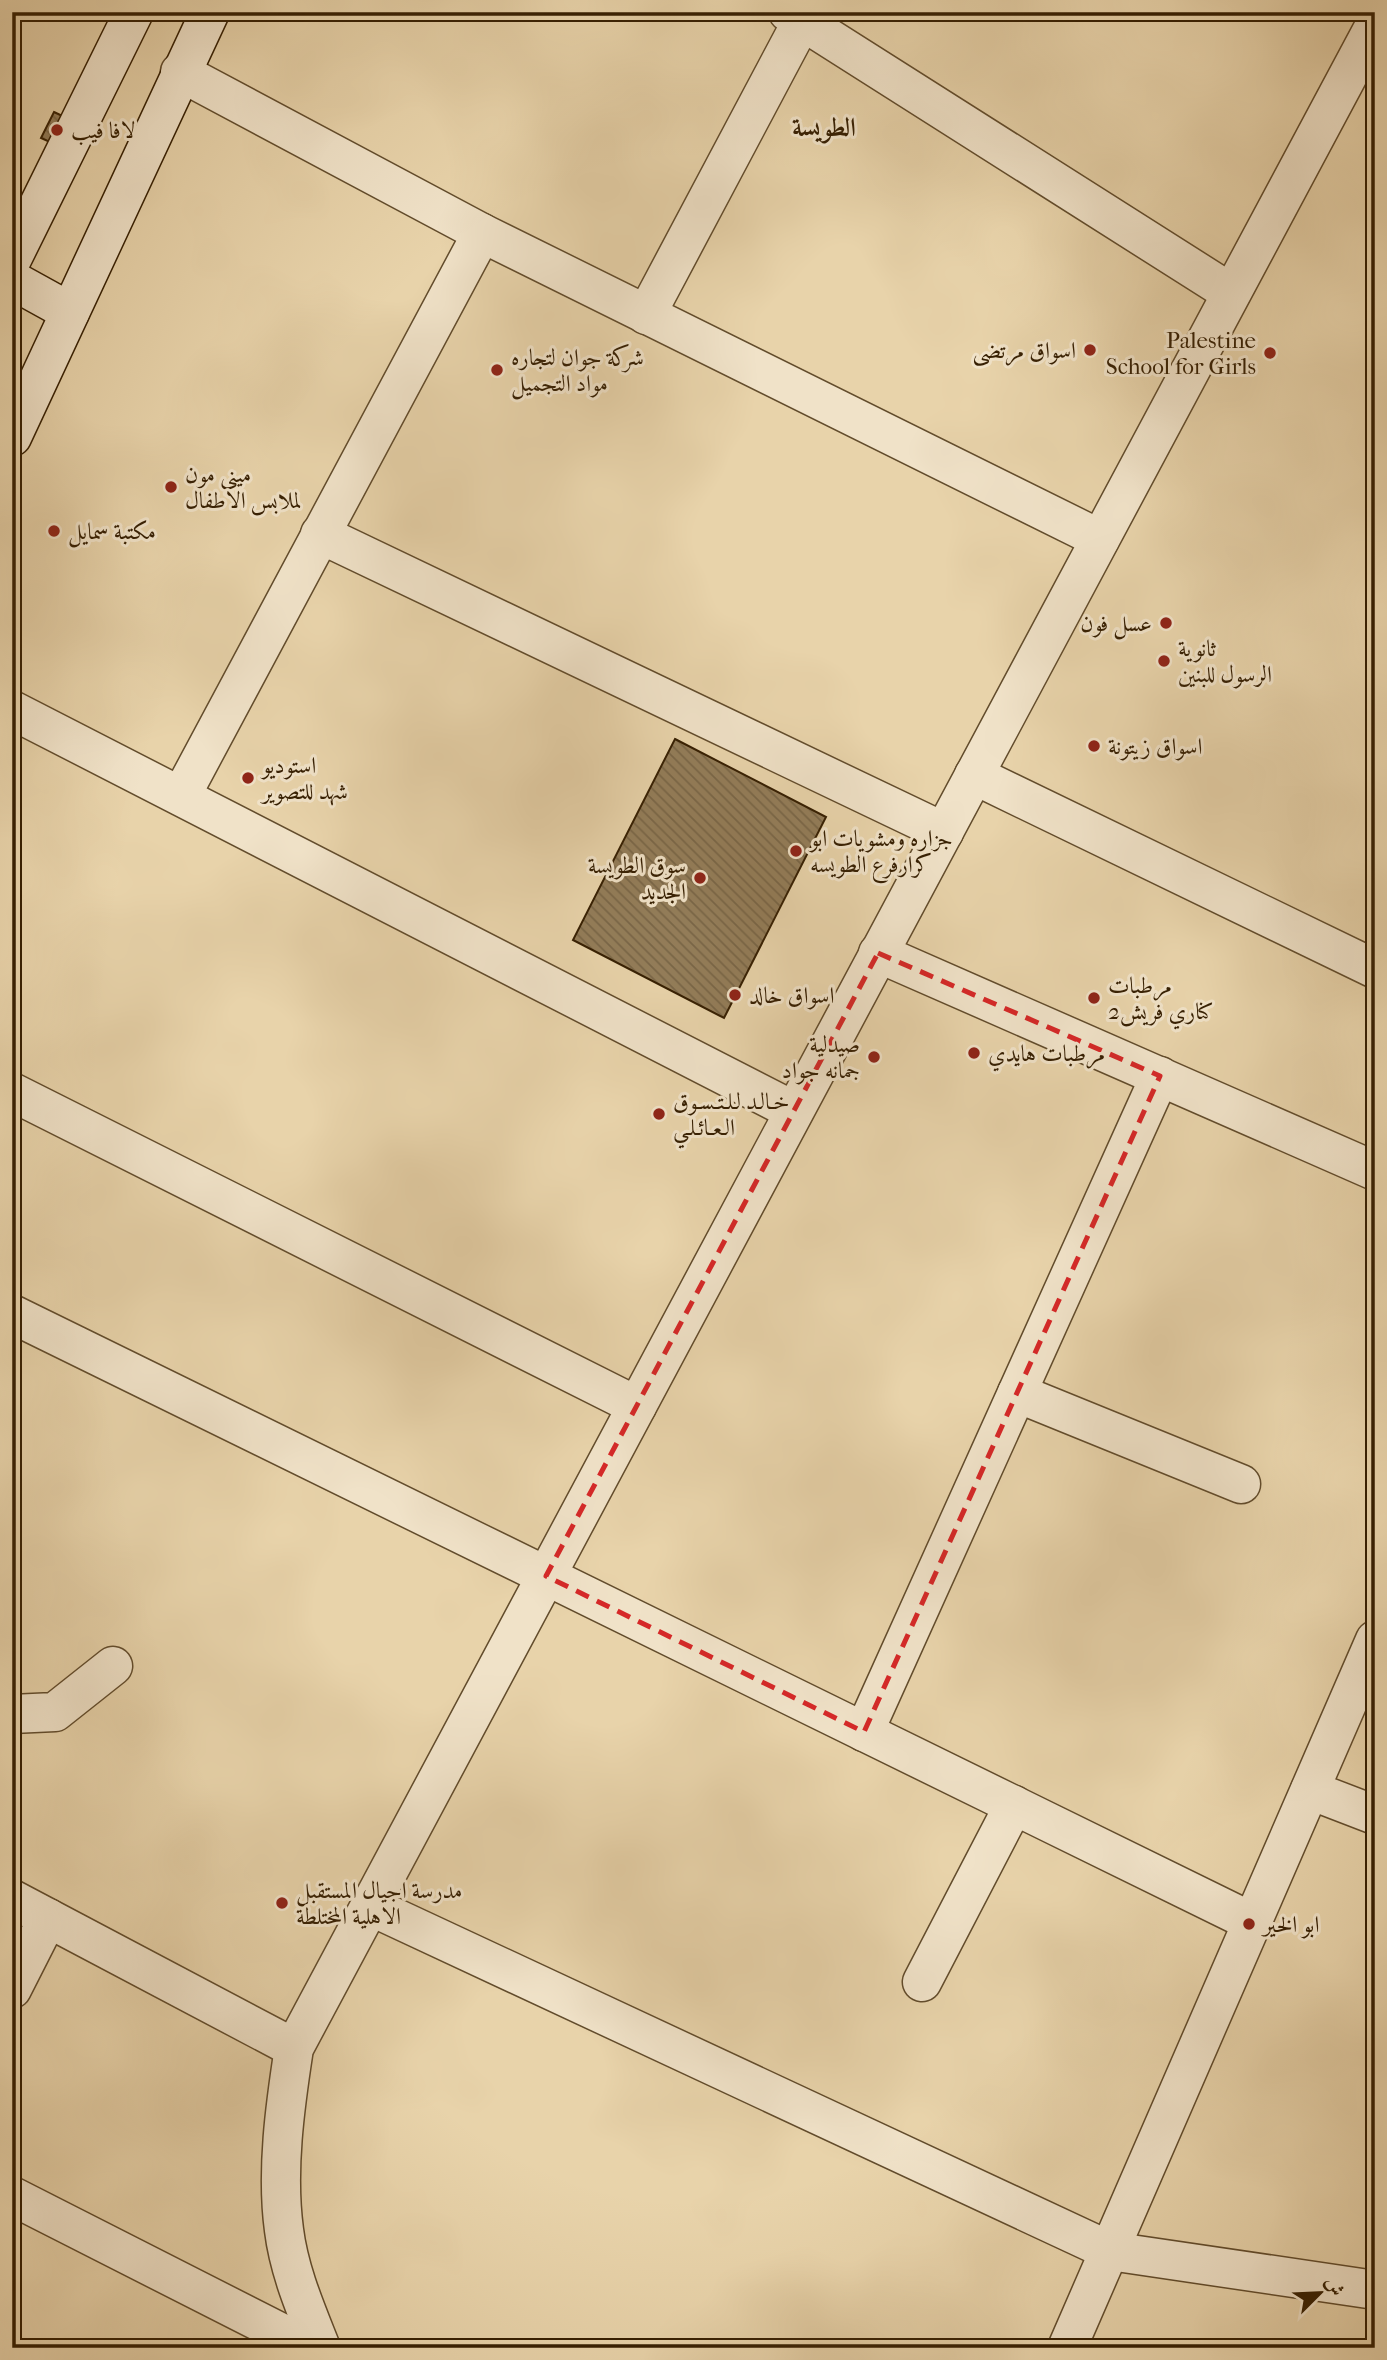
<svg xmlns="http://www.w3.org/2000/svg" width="1387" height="2360" viewBox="0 0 1387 2360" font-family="'IM FELL French Canon',Amiri,serif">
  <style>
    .building { fill: url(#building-back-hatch); stroke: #361f02; stroke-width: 2 }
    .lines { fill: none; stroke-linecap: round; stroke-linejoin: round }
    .minor-casing { stroke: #624c2c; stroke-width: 41 }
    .tertiary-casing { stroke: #624c2c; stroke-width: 41 }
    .secondary-casing { stroke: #361f02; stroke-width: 41 }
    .minor { stroke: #f0e2c8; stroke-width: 38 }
    .tertiary { stroke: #f0e2c8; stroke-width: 38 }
    .secondary { stroke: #f0e2c8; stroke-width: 38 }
    .marked { fill: none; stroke: #d62828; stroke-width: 5; stroke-dasharray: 14 9; stroke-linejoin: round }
    .poi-dot { fill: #8f2418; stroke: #f0e2c8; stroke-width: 2.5 }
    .labels { text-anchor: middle; stroke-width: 6; stroke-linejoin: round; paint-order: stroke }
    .poi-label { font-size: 23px; fill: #361f02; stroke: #f0e2c8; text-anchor: start }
    .quarter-label { font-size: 26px; font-weight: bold; fill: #361f02; stroke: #f0e2c8 }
  </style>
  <defs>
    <pattern id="building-back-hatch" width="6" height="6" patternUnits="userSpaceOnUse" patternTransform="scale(1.75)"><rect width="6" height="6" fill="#937d59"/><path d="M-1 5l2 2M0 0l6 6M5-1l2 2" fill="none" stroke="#796647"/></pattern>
  </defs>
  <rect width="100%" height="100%" fill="#e8d3aa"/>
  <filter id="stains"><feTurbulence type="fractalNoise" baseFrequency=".00286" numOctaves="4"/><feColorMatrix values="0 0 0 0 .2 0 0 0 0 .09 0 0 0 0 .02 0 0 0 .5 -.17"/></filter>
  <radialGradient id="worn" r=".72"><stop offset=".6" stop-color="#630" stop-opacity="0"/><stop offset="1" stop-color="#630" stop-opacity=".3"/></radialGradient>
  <g class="building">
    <path d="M54,112L73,121L63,148L41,138Z"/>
    <path d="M675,739L826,817L724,1018L573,940Z"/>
  </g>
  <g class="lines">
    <defs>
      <g id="minor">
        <path d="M788,12L1231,293"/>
        <path d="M180,72L482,233L1100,539"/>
        <path d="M646,315L802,21"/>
        <path d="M320,534L944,832"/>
        <path d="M12,710L794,1111"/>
        <path d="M974,775L1375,969"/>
        <path d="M181,796L482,233"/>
        <path d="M12,1092L637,1406"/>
        <path d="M12,1314L1252,1922"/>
        <path d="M1017,1393L1241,1484"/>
        <path d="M12,1714L55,1712L113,1666"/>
        <path d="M864,1732L1160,1076"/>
        <path d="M1310,1790L1375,1815"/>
        <path d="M12,1899L294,2048"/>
        <path d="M370,1906L1110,2251L1375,2290"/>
        <path d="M922,1982L1014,1805"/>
        <path d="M12,1989L48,1918"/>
        <path d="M12,2196L311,2348"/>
      </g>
      <g id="tertiary">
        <path d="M878,953L1375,1171"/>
        <path d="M321,2348C306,2310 289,2271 284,2230C276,2171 285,2106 294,2048L1375,25"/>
        <path d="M1067,2348L1375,1640"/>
      </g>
      <g id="secondary">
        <path d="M12,259L134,12"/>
        <path d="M12,280L70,312"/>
        <path d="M12,437L210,12"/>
      </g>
    </defs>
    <use href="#minor" class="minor-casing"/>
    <use href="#tertiary" class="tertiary-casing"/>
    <use href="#secondary" class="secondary-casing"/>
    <use href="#minor" class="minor"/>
    <use href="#tertiary" class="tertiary"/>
    <use href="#secondary" class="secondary"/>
  </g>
  <path class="marked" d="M878,953L1160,1076L864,1732L546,1576Z"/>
  <g class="poi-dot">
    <circle cx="57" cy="130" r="7"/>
    <circle cx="1090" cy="350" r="7"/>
    <circle cx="1270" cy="353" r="7"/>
    <circle cx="497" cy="370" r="7"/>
    <circle cx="171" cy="487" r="7"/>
    <circle cx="54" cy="531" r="7"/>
    <circle cx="1166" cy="623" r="7"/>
    <circle cx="1164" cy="661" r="7"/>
    <circle cx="1094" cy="746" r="7"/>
    <circle cx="248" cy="778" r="7"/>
    <circle cx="796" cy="851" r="7"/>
    <circle cx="700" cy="878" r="7"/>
    <circle cx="735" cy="995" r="7"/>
    <circle cx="1094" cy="998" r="7"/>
    <circle cx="974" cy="1053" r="7"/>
    <circle cx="874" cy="1057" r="7"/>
    <circle cx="659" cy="1114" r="7"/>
    <circle cx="282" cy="1903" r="7"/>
    <circle cx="1249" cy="1924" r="7"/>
  </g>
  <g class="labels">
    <g class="poi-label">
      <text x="71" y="138">لافا فيب</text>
      <text x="1256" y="348" text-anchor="end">Palestine<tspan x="1256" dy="26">School for Girls</tspan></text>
      <text x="1076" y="358" text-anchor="end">اسواق مرتضى</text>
      <text x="511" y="365">شركة جوان لتجاره<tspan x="511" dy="26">مواد التجميل</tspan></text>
      <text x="185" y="482">ميني مون<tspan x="185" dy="26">لملابس الاطفال</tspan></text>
      <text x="68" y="539">مكتبة سمايل</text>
      <text x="1152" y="631" text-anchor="end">عسل فون</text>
      <text x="1178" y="656">ثانوية<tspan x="1178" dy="26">الرسول للبنين</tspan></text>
      <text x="1108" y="754">اسواق زيتونة</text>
      <text x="262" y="773">استوديو<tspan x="262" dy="26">شهد للتصوير</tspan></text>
      <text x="810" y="846">جزاره ومشويات ابو<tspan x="810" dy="26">كرارفرع الطويسه</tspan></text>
      <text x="686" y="873" text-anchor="end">سوق الطويسة<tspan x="686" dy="26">الجديد</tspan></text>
      <text x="1108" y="993">مرطبات<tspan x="1108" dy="26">كناري فريش2</tspan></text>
      <text x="749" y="1003">اسواق خالد</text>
      <text x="860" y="1052" text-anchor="end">صيدلية<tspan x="860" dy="26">جمانه جواد</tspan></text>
      <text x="988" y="1061">مرطبات هايدي</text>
      <text x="673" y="1109">خـالـد لـلـتـسـوق<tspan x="673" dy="26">الـعـائـلـي</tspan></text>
      <text x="296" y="1898">مدرسة اجيال المستقبل<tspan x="296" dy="26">الاهلية المختلطة</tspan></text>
      <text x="1263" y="1932">ابو الخير</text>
    </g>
    <g class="quarter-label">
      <text x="824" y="136">الطويسة</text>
    </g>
  </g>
  <rect width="1387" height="2360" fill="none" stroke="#e8d3aa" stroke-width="42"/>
  <rect x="14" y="14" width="1359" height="2332" fill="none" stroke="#361f02" stroke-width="3.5"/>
  <rect x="21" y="21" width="1345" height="2318" fill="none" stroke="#361f02" stroke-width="2"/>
  <g transform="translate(1320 2293) rotate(66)" stroke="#f0e2c8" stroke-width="5" paint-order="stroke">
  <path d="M0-5L12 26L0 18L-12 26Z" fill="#361f02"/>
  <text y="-10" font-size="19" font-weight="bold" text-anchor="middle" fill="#361f02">ش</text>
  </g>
  <rect width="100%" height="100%" filter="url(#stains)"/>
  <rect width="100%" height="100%" fill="url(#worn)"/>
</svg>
